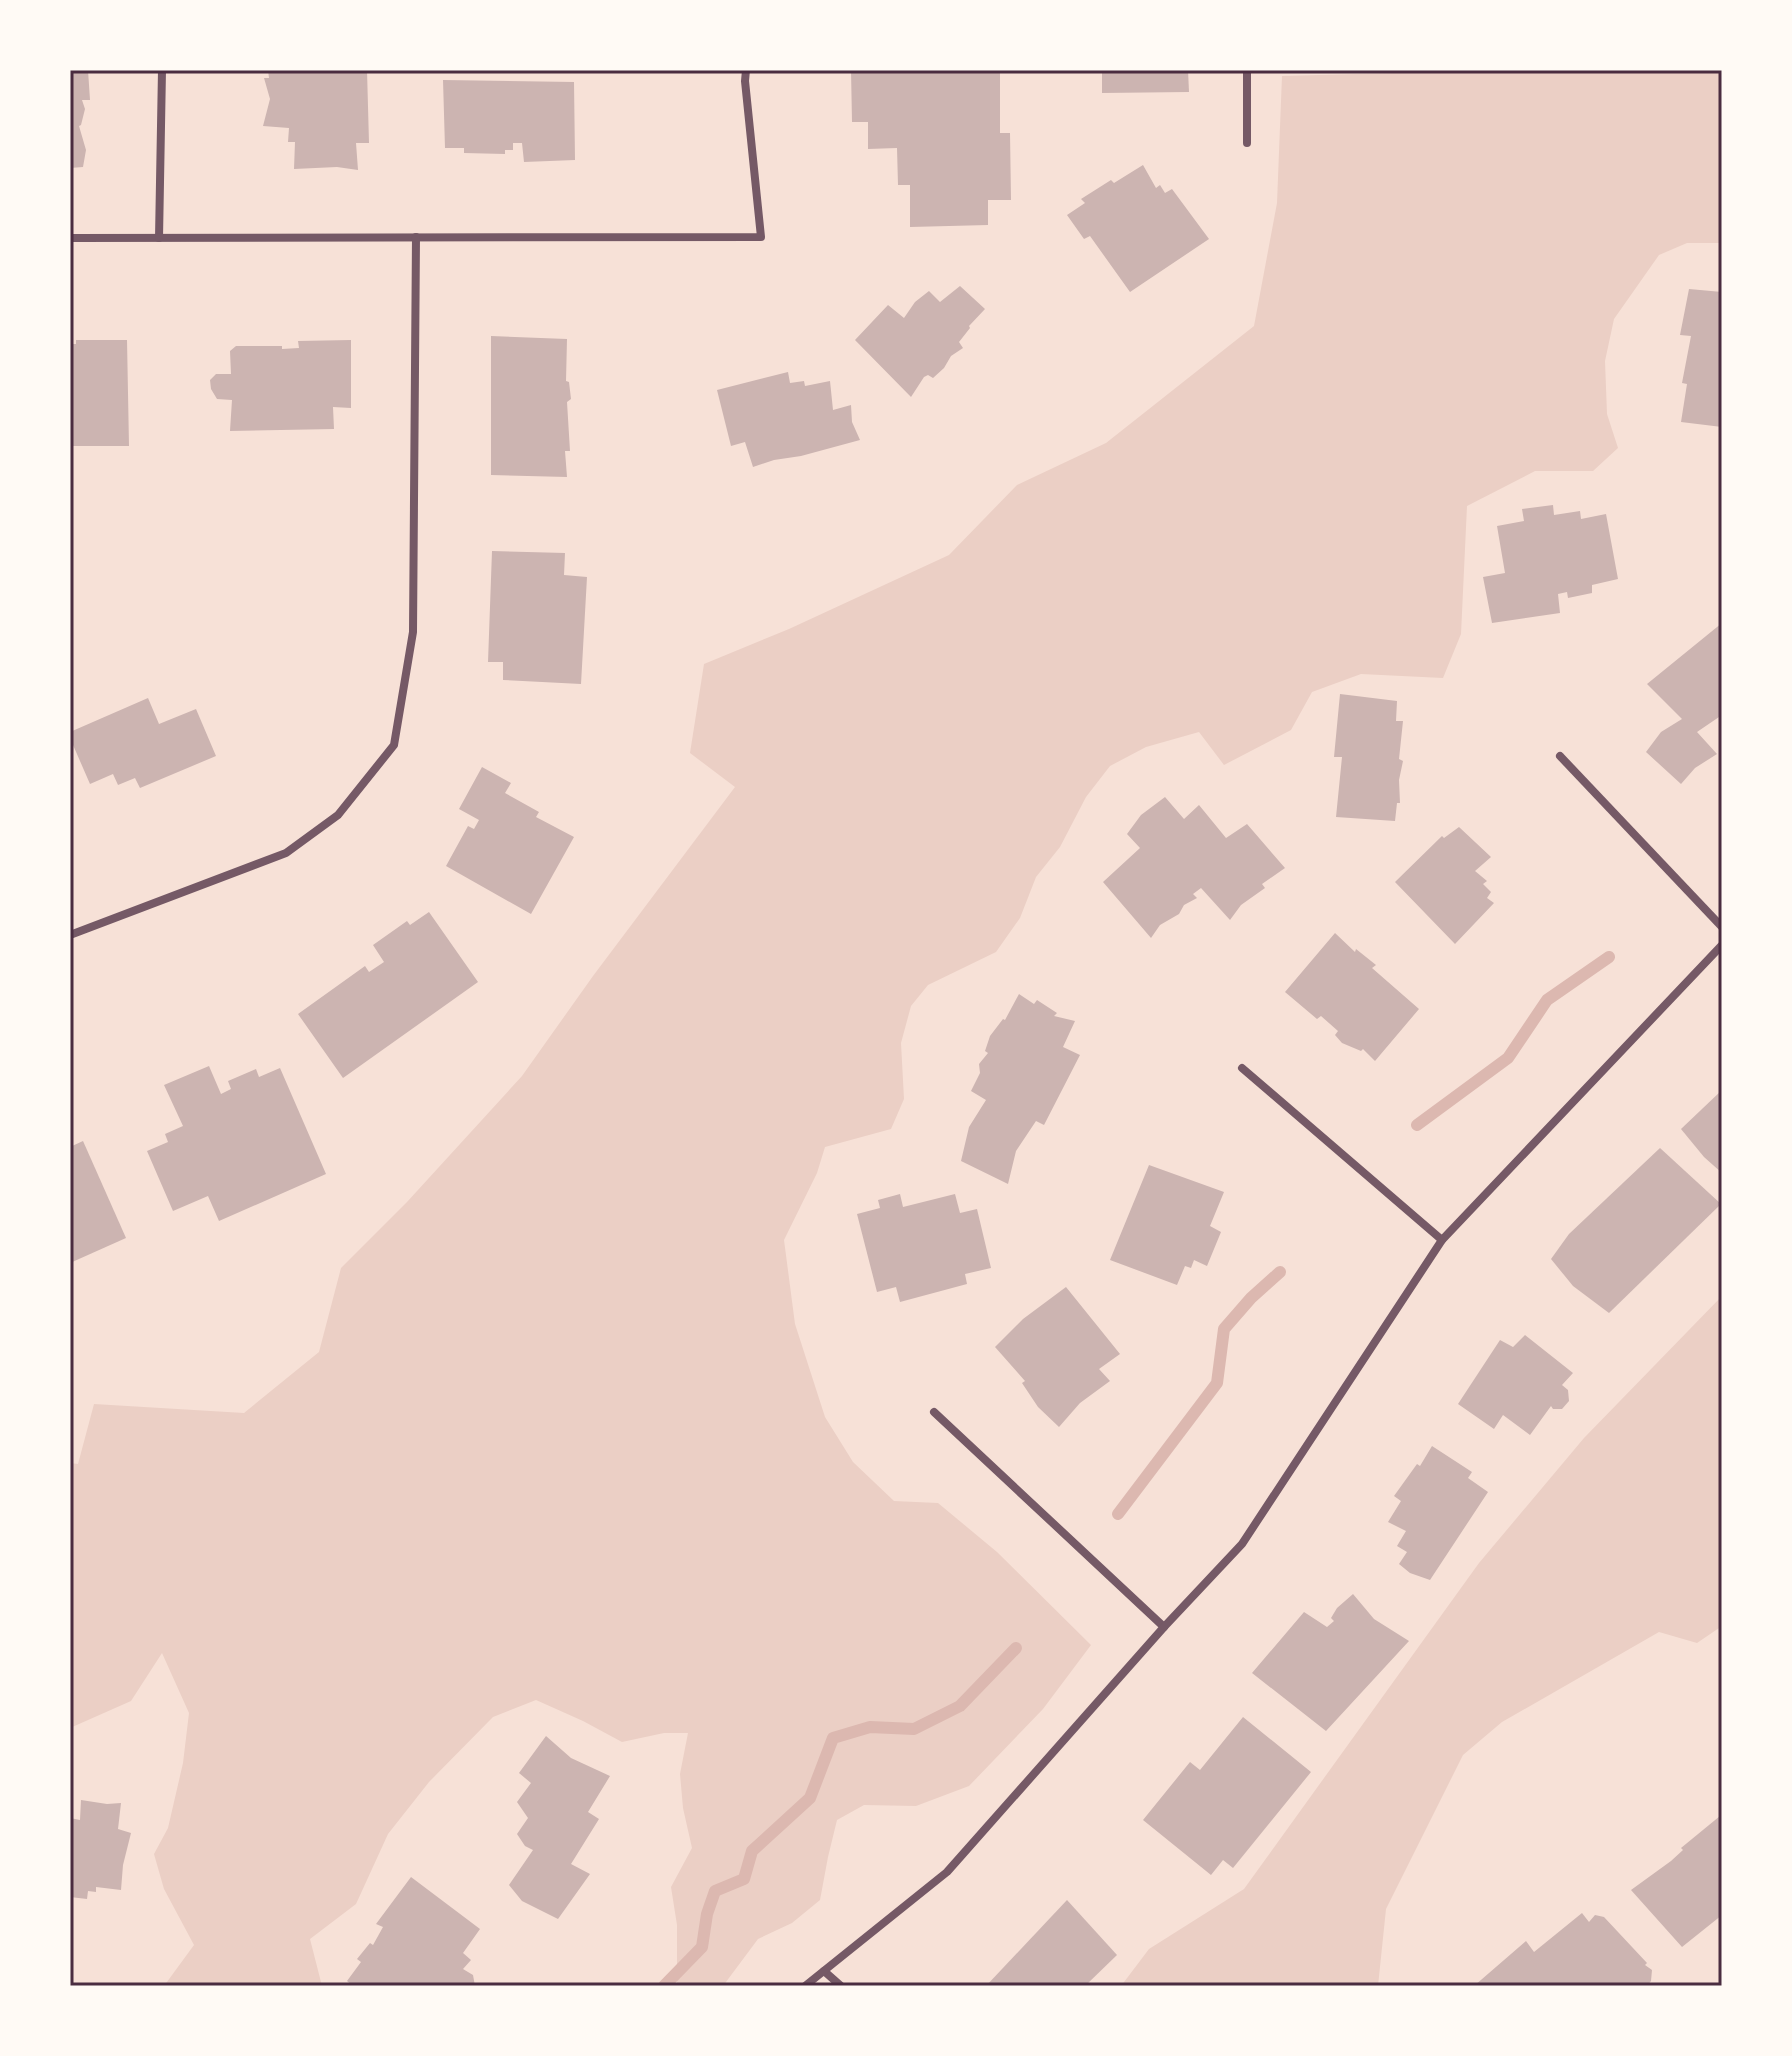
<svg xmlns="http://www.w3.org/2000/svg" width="1792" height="2056" viewBox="0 0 1792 2056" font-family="Barlow,sans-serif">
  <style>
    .green { fill: #ebcfc5 }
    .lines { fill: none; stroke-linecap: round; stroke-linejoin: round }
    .stream { stroke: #dcb8b0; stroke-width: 12 }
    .building { fill: #ccb4b1 }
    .minor { stroke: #755966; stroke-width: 8 }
    .neatline { fill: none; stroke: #4a2c40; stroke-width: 3 }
  </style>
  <rect width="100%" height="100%" fill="#f7e1d7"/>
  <g class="green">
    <path d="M1504,70H1722V243H1687L1659,255L1614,319L1605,361L1607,414L1618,448L1593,471H1535L1467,506L1461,634L1443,678L1361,674L1312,692L1291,730L1224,765L1199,732L1146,747L1110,766L1086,797L1060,847L1036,877L1020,918L996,952L928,985L911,1006L901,1043L904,1099L891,1129L825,1147L817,1173L784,1240L795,1324L825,1417L853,1462L894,1501L938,1503L997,1552L1091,1645L1043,1709L969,1786L916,1806L864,1805L837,1820L828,1857L820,1900L792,1923L758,1939L723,1986H677V1925L671,1887L692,1848L683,1808L680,1774L688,1733H664L622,1742L583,1721L536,1700L493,1717L429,1782L388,1834L356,1904L310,1939L322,1986H164L194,1945L164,1889L154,1854L168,1828L183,1763L189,1713L162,1653L131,1701L70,1728V1463L78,1464L94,1404L244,1413L319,1352L341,1268L407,1202L522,1076L593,976L735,787L690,753L704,664L789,629L949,555L1017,485L1106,443L1254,326L1277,203L1282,76Z"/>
    <path d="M1722,1296V1626L1697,1643L1659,1632L1502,1722L1463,1755L1386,1909L1378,1986H1121L1149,1949L1244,1889L1479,1563L1584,1438Z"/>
  </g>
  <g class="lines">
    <g class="stream">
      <path d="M1417,1125L1508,1058L1547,1000L1609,957"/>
      <path d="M1118,1514L1217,1383L1224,1329L1251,1298L1280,1272"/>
      <path d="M664,1986L702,1947L707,1914L715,1891L744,1879L752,1851L810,1798L833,1738L870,1727L914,1729L960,1706L1016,1648"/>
    </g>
  </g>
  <g class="building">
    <path d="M88,70L90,100H82L85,109L81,125L79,126L86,150L83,167L70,168V71Z"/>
    <path d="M268,70H367L369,143H356L358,170L337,167L294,169L295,142H288L289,128L263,126L270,99L264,78H269Z"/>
    <path d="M851,70H1000V133H1010L1011,200H988V225L910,227V185H898L897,148L868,149V122H852Z"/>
    <path d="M1102,70H1188L1189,92L1102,93Z"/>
    <path d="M443,80L574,82L575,160L524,162L522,143H513V150H505V154L464,153V148H445Z"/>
    <path d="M1143,165L1156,188L1160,185L1165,193L1172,189L1209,239L1130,292L1090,236L1084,239L1067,215L1085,203L1081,199L1111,180L1114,183Z"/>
    <path d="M960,286L985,309L969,326L970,328L959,342L963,348L951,356L944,368L933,378L928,375L924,377L911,397L855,340L888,305L904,318L915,302L929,291L940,302Z"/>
    <path d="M1689,289L1722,292V427L1681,422L1687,384L1682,383L1691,336L1680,335Z"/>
    <path d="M491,336L567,339L566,381L569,382L571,399L567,402L570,451H565L567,477L491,475Z"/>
    <path d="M76,340H127L129,446H70V344H76Z"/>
    <path d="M351,340V408L333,407L334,429L230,431L232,400L217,399L211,389L210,380L216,374H231L230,351L236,346H282V349L299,348L298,341Z"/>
    <path d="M788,372L790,383L804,381L805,386L830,381L833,410L851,405L852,422L860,440L801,456L774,460L753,467L745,442L731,446L717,390Z"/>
    <path d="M1553,505L1554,515L1580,511L1581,519L1606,514L1618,579L1592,585V593L1568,598L1567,592L1558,594L1560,613L1492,623L1483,577L1505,573L1497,526L1524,521L1522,509Z"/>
    <path d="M492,551L565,553L564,575L587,577L581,684L503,680V662H488Z"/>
    <path d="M1722,623V719L1719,717L1697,732L1717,754L1695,768L1681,784L1646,752L1661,732L1682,719L1647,684Z"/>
    <path d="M1340,694L1397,701L1396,721H1403L1399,759L1403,761L1399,780L1400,803H1397L1395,821L1336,817L1342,757H1334Z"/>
    <path d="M148,698L159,724L196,709L216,756L140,788L135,778L118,785L113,774L90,784L70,738V732Z"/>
    <path d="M482,767L511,783L505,793L539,812L536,817L574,837L531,914L446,866L468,826L474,829L479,820L459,809Z"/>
    <path d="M1165,797L1184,819L1199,805L1226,838L1247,824L1285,868L1262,884L1265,888L1241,905L1230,920L1201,888L1193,894L1197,898L1184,905L1179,914L1160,925L1151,938L1103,882L1140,848L1127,834L1141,815Z"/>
    <path d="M1459,827L1491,857L1475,871L1487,881L1483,884L1491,892L1487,898L1494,903L1455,944L1395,882L1442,836L1444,838Z"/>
    <path d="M429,912L478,982L343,1078L298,1014L365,966L369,972L384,962L373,945L407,921L410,925Z"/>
    <path d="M1335,933L1355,952L1356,949L1376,965L1372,968L1419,1009L1375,1061L1363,1049L1361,1051L1342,1043L1335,1035L1338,1031L1321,1016L1317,1019L1285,992Z"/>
    <path d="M1019,994L1034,1004L1037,1000L1057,1013L1054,1016L1075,1021L1063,1047L1080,1055L1044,1125L1036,1121L1016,1151L1008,1184L961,1161L969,1127L986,1100L971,1091L980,1073L979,1064L988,1053L985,1051L990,1036L1003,1019L1005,1020Z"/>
    <path d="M209,1066L221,1094L231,1089L228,1081L256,1069L259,1077L280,1068L326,1174L219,1221L208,1196L173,1211L147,1151L168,1142L165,1134L183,1126L164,1085Z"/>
    <path d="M1722,1090V1173L1704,1157L1681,1129Z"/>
    <path d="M83,1141L126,1238L70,1263V1147Z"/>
    <path d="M1660,1148L1721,1204L1609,1313L1573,1286L1551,1259L1569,1234Z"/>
    <path d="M1149,1165L1224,1192L1210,1226L1221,1232L1207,1266L1194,1260L1191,1268L1185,1266L1177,1285L1110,1260Z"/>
    <path d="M900,1194L903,1207L955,1194L960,1213L977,1209L991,1268L965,1274L967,1284L900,1302L896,1287L877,1292L857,1214L880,1208L878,1200Z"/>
    <path d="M1066,1287L1120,1354L1099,1369L1110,1381L1080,1403L1059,1427L1038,1407L1022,1383L1025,1381L995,1347L1023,1319Z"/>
    <path d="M1525,1335L1573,1373L1562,1385L1568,1390L1569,1401L1562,1409H1553L1551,1406L1530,1435L1503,1415L1494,1429L1458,1404L1500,1340L1513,1347Z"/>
    <path d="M1432,1446L1472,1472L1468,1478L1488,1492L1430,1580L1410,1573L1399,1564L1407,1552L1397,1546L1406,1531L1388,1522L1401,1501L1394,1496L1417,1464L1420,1466Z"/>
    <path d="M1353,1594L1374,1619L1409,1641L1326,1731L1252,1673L1304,1612L1327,1627L1334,1621L1331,1618L1337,1608Z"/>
    <path d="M1243,1717L1311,1772L1233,1868L1223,1860L1211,1875L1143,1820L1190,1762L1200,1770Z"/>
    <path d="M546,1736L571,1758L610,1776L588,1812L599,1819L571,1864L590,1874L558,1919L522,1901L509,1885L533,1850L525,1846L517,1834L528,1818L517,1802L531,1783L519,1773Z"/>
    <path d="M81,1800L107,1804L121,1803L118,1829L131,1833L123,1865L121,1890L96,1887V1892L88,1891L87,1899L70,1897V1818L80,1820Z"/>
    <path d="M1720,1816L1722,1819V1906L1720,1907L1722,1915L1682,1947L1631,1890L1671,1861L1683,1850L1681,1848Z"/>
    <path d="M411,1877L480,1929L463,1953L471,1960L463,1969L473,1975L475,1986H353L347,1981L361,1962L357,1959L370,1943L373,1945L383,1927L376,1924Z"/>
    <path d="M1067,1900L1117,1955L1085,1986H986Z"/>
    <path d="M1582,1913L1589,1922L1595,1915L1604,1917L1647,1963L1645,1965L1652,1970L1651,1981L1647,1986H1474L1526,1941L1534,1952Z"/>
  </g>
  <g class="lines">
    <g class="minor">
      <path d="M1247,70V143"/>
      <path d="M70,238L761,237L745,81L746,70"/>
      <path d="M159,238L162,70"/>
      <path d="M1560,756L1722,927"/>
      <path d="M70,935L286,853L338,815L394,745L413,632L416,237"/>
      <path d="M1242,1068L1442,1240"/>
      <path d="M934,1412L1164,1627"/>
      <path d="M824,1971L841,1986"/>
      <path d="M805,1986L947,1872L1164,1627L1242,1544L1442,1240L1722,945"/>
    </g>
  </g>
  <rect width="1792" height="2056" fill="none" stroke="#fffaf5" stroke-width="144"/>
  <rect x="72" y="72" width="1648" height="1912" class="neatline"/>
</svg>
